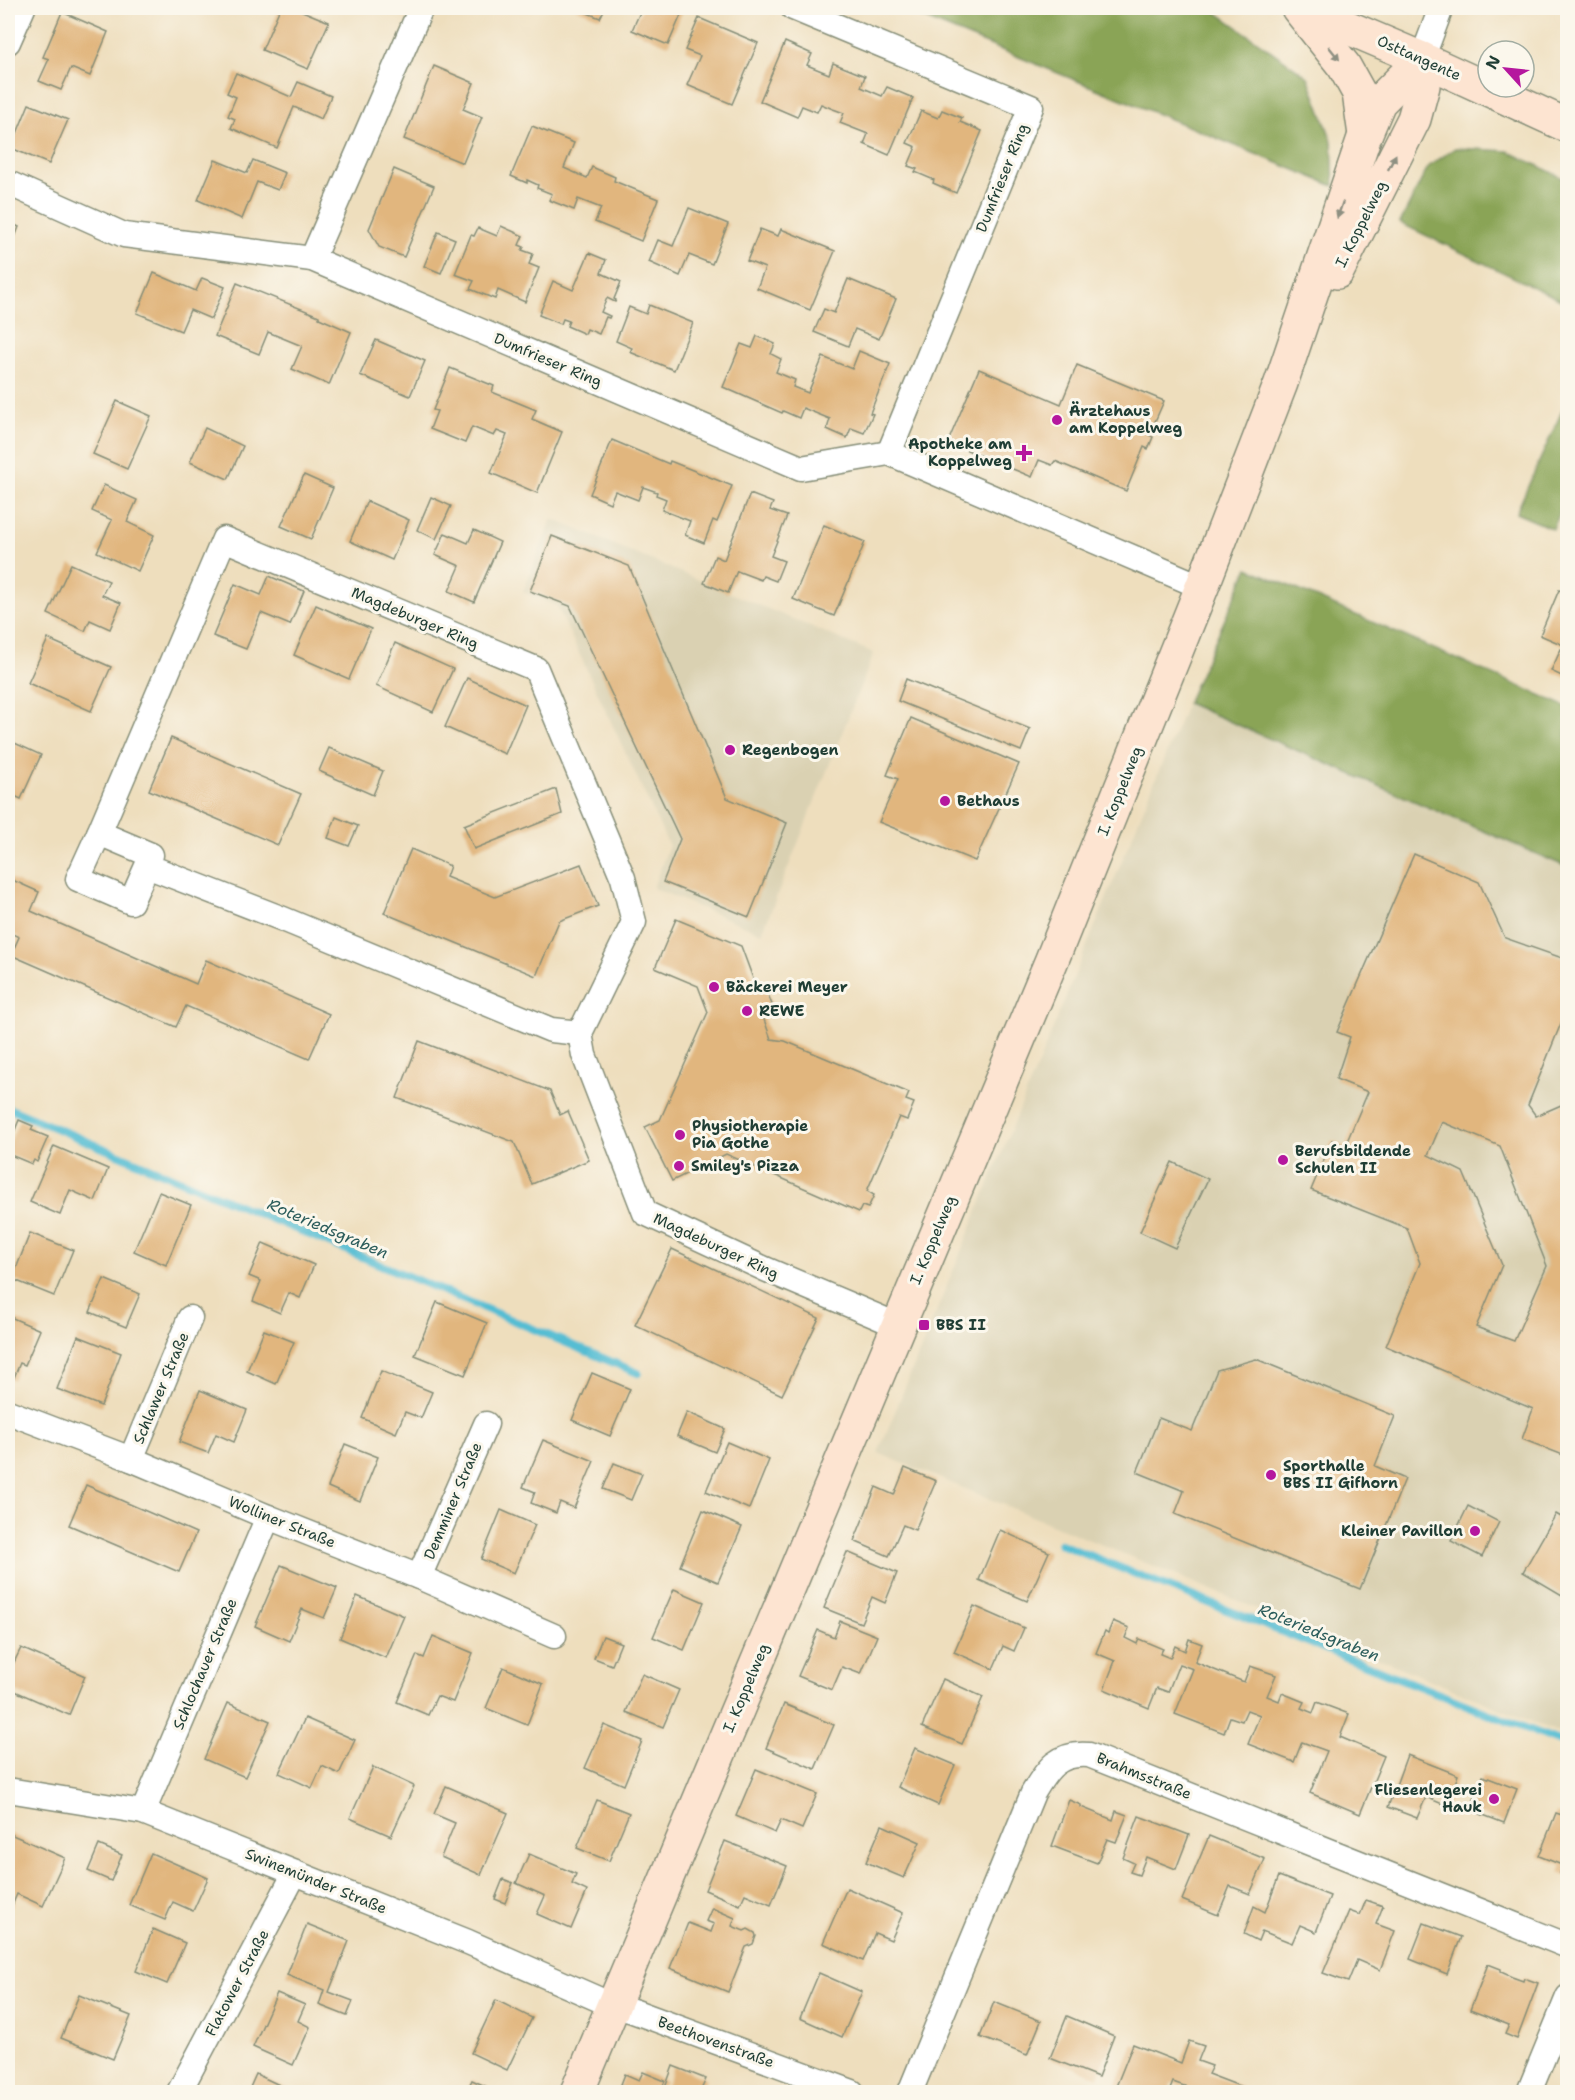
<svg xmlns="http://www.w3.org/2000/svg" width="1575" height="2100" viewBox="0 0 1575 2100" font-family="'Shantell Sans',sans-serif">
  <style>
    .built { fill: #dad1b2 }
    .forest { fill: #8aa456; stroke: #547045; stroke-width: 1.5 }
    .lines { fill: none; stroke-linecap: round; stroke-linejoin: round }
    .stream { stroke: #55bdd3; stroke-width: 8 }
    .building { fill: #e1b67e; fill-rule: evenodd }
    .street-casing { stroke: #868e78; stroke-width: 27 }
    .secondary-casing { stroke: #868e78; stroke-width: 36 }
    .street { stroke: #fff; stroke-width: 24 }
    .secondary { stroke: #fde4d1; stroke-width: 33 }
    .oneway { fill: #8e9082 }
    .poi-dot { fill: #b5179e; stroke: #fbf7ec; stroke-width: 2 }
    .labels { text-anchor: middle; stroke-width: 6; stroke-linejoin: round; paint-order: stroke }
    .street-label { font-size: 15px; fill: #1f3d34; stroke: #fbf7ec }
    .poi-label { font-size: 15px; font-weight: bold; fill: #1f3d34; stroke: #fbf7ec; text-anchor: start }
    .water-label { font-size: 16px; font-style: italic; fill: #2c5d5c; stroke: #fbf7ec }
  </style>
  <rect width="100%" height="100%" fill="#fbf7ec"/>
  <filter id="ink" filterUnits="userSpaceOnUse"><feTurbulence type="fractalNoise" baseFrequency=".0167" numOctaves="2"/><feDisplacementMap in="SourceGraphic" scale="12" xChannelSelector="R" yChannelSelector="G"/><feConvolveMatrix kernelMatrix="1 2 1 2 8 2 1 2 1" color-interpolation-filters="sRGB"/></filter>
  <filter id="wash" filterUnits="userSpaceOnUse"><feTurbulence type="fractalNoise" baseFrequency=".008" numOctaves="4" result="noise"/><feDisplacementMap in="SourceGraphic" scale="24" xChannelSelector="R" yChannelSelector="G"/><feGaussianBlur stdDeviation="1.35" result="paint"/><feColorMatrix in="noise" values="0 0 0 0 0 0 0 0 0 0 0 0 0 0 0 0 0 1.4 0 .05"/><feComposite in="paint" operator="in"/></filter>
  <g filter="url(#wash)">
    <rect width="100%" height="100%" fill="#eedebd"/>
    <g class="built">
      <path d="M552,519L874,653L762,933L653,888L669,846L557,606L523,592Z"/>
      <path d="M1187,703L1567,867V1736L878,1453Z"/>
    </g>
    <g class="forest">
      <path d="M899,8H1207L1213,10L1308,77L1332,141L1334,186Z"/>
      <path d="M1455,148L1508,151L1567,180V303L1400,223L1428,167Z"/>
      <path d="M1567,400V496L1553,529L1516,513Z"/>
      <path d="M1248,568L1567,707V867L1187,703Z"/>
    </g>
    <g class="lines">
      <g class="stream">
        <path d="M8,1108L638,1373"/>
        <path d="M1060,1544L1568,1745"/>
      </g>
    </g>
    <g id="blocks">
      <g class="building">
        <path d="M280,8H295L329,22L308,69L262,50Z"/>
        <path d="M575,8H605L600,18Z"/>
        <path d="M642,8H684L668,45L632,30Z"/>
        <path d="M62,12L108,32L90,76L71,68L61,90L39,81L49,59L43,57Z"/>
        <path d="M699,18L758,43L732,104L687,85L700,56L685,50Z"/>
        <path d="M785,42L812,54L807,65L829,74L833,63L865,76L861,87L882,96L887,87L913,98L889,155L864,144L868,134L840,123L844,113L833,109L821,104L817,112L802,106L797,117L760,101Z"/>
        <path d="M434,66L474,83L463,109L482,117L463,163L404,139Z"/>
        <path d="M236,73L291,97L298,82L331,96L321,119L294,107L277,148L231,128L235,119L228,116L236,97L227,93Z"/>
        <path d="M29,104L68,120L49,164L11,148Z"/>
        <path d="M942,110L962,118L960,122L982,131L956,193L933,183L934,180L915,172L917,169L908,166L916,147L907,143L921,111L938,118Z"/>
        <path d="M532,126L574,143L564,168L587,178L592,167L615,177L614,181L658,199L641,241L595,222L601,208L578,199L574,210L549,200L552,194L537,188L538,185L527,180V183L511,176Z"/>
        <path d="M215,160L247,173L253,160L285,173L278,190L257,182L242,219L198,200Z"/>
        <path d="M394,169L434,186L404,257L379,247L369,229Z"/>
        <path d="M689,208L728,224L712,264L689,255L680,276L649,262L658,240L673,246Z"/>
        <path d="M8,222L19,227L8,255Z"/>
        <path d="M501,226L523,236L519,245L524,247L522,250L533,254L529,264L539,268L525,302L498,290L495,299L470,289L474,281L455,274L471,235L474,236L478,228L497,236Z"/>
        <path d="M760,229L778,236L781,229L835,251L810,310L757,288L765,268L747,261Z"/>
        <path d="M438,232L455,239L441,273L424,266Z"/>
        <path d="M589,253L606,260L601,273L621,282L614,299L616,300L615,302L607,298L601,312L610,316L609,318L606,317L599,334L587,329L585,334L567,326L569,321L563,319L561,324L539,315L553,281L573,290Z"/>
        <path d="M154,273L196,291L202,278L225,287L211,319L190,310L181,331L137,313Z"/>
        <path d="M848,279L896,299L879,339L855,329L848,346L814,332L824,309L834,313Z"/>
        <path d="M237,283L319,316V318L351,332L329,385L292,369L302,346L268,332L259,354L215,336Z"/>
        <path d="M649,305L693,323L674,370L630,352L632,348L616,341L629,307L646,314Z"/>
        <path d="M757,336L775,344L771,354L781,359L776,372L795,380L793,387L808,393L823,357L852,369L859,351L890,364L870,413L873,414L864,433L851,428L847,438L827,429L830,419L803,408L799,418L783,411L782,413L723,387L741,344L752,348Z"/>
        <path d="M376,340L425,361L410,396L360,375Z"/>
        <path d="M1077,365L1164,401L1149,435L1153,437L1148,449L1144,447L1126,491L1055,461L1052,465L1039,460L1032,477L948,442L979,369L1061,404Z"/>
        <path d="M450,368L494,386L492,392L536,410L532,419L562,432L537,493L491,473L507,435L497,431L494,436L472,427L465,443L430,429L437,411L433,410Z"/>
        <path d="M117,401L151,416L127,469L93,454Z"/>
        <path d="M205,428L243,446L228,479L190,462Z"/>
        <path d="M612,440L669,464L670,461L732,486L717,522L713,520L704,543L685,535L690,521L662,510L666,499L656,495L657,492L643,487L638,500L615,491L610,503L590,494Z"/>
        <path d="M304,475L333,488L311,539L281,526Z"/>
        <path d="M104,485L137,500L127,522L154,535L138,571L97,552L112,520L92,511Z"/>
        <path d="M750,494L773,503L770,510L787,516L771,556L784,561L776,581L763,576L761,580L737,571L728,593L704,583L715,556L724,560Z"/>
        <path d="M431,497L451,506L436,539L417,530Z"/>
        <path d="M367,501L409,520L392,560L350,541Z"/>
        <path d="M824,525L865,542L834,616L793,599Z"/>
        <path d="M474,530L500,542L474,602L449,591L460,566L435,555L445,533L468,543Z"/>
        <path d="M552,536L629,566L727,798L787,823L749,917L663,882L680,839L570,606L530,591Z"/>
        <path d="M71,564L109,581L102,595L121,603L110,629L90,620L85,631L48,614Z"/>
        <path d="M269,576L304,591L290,625L261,613L246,649L213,636L235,584L261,595Z"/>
        <path d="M1559,590L1568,593V647L1540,635Z"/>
        <path d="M316,605L371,629L349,679L294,655Z"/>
        <path d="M48,639L111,667L91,711L28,683Z"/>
        <path d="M395,643L453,669L433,712L376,686Z"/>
        <path d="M1561,649L1568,652V679L1551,671Z"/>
        <path d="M467,678L526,705L505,754L445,727Z"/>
        <path d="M906,679L1030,729L1021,751L898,701Z"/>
        <path d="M911,718L1019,764L975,861L879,822L898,779L887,775Z"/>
        <path d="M171,738L301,794L278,845L149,790Z"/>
        <path d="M8,740L41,755L21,799L8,793Z"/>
        <path d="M329,748L383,771L373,795L319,771Z"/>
        <path d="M556,789L562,814L474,849L464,825Z"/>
        <path d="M336,817L358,826L349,846L328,838Z"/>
        <path d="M411,849L450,866L446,877L495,897L581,864L598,906L559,921L536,976L384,913Z"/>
        <path d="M1414,854L1479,882L1505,938L1568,960V1006L1528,1105L1536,1116L1568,1102V1457L1522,1439L1533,1409L1386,1346L1420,1263L1407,1228L1311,1190L1332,1140L1345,1146L1368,1092L1336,1079L1350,1037L1337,1032ZM1442,1122L1500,1146L1547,1266L1514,1341L1476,1327L1502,1265L1463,1172L1428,1155Z"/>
        <path d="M8,878L39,892L31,911L196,984L206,960L329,1014L309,1059L186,1006L176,1027L11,955L19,937L8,932Z"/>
        <path d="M676,919L741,946L758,992L766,989L774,1010L762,1014L771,1039L785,1041L909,1093L906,1100L914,1103L907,1120L899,1117L867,1191L874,1195L868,1208L862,1206L859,1212L726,1154L672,1181L645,1127L660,1120L708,1012L698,986L655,968Z"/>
        <path d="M419,1041L550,1091L560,1115L568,1111L589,1160L532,1184L514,1142L397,1098Z"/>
        <path d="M19,1120L33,1126L31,1130L48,1137L37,1162L34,1160L32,1164L8,1154V1147Z"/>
        <path d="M54,1146L108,1169L95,1201L70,1190L60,1215L30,1202Z"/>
        <path d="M1172,1162L1208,1179L1175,1248L1140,1232Z"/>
        <path d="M159,1192L191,1205L166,1265L134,1251Z"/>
        <path d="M30,1233L73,1250L54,1296L12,1279Z"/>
        <path d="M263,1243L314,1265L300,1298L289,1293L280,1313L253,1301L261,1281L249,1276Z"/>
        <path d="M672,1249L819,1318L782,1395L635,1325Z"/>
        <path d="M104,1279L140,1294L126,1327L90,1312Z"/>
        <path d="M437,1302L487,1323L465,1375L415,1355Z"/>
        <path d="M8,1316L40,1330L25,1365L20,1363L13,1380L8,1377Z"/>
        <path d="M264,1330L294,1342L276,1384L247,1371Z"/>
        <path d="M78,1336L121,1353L101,1406L57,1389Z"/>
        <path d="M1256,1359L1395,1416L1375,1466L1405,1479L1360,1589L1175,1514L1184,1491L1137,1472L1159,1418L1192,1431L1217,1370Z"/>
        <path d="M381,1371L432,1392L421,1418L405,1412L396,1433L362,1418Z"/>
        <path d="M592,1373L630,1389L610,1436L572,1420Z"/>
        <path d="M200,1390L247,1410L234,1442L216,1434L208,1453L179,1442Z"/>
        <path d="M687,1412L725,1429L715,1452L677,1436Z"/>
        <path d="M543,1440L594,1461L574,1508L560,1502L556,1513L531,1503L535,1492L523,1487Z"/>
        <path d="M727,1442L769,1460L749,1509L706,1491Z"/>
        <path d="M345,1444L378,1457L360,1501L328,1487Z"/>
        <path d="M614,1463L642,1474L631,1500L603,1489Z"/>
        <path d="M905,1468L936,1481L915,1530L903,1525L889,1556L854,1541L876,1487L894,1495Z"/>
        <path d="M86,1485L196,1533L179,1572L69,1525Z"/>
        <path d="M1468,1506L1499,1522L1482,1557L1451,1541Z"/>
        <path d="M501,1510L535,1525L514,1573L481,1559Z"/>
        <path d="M703,1510L742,1527L718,1582L680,1566Z"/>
        <path d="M1556,1514L1568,1521L1567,1598L1523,1572Z"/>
        <path d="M1000,1530L1049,1552L1027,1601L979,1580Z"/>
        <path d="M847,1552L897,1573L885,1603L872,1597L861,1623L824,1608Z"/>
        <path d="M281,1565L337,1588L324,1618L302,1609L289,1641L255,1626Z"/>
        <path d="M674,1589L704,1602L684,1650L653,1637Z"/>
        <path d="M357,1596L404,1616L386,1658L340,1638Z"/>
        <path d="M974,1606L1024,1628L1014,1651L1003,1646L993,1669L954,1652Z"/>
        <path d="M840,1621L877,1636L861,1674L842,1667L832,1690L798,1676L818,1630L834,1637Z"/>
        <path d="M1113,1621L1129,1628L1125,1638L1137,1644L1139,1639L1163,1649L1160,1654L1170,1658L1175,1646L1185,1651L1189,1639L1202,1644L1195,1662L1244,1682L1250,1666L1276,1675L1267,1696L1279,1701L1282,1693L1304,1702L1301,1708L1313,1713L1317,1702L1349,1714L1340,1737L1384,1756L1360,1814L1310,1793L1327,1751L1302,1742L1294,1762L1248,1744L1260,1715L1247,1710L1242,1721L1230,1717L1224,1733L1175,1714L1193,1669L1179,1664L1168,1692L1157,1688L1149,1708L1104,1689L1115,1661L1096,1653L1105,1631L1108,1633Z"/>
        <path d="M433,1636L473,1653L453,1702L437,1696L428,1715L397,1702L417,1655L424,1658Z"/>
        <path d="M603,1636L621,1643L612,1665L594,1658Z"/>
        <path d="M21,1648L85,1676L69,1715L8,1688V1675Z"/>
        <path d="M503,1667L543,1684L527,1725L486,1708Z"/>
        <path d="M642,1674L679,1690L663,1727L626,1712Z"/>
        <path d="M943,1679L983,1697L962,1744L922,1727Z"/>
        <path d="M228,1703L270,1721L245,1777L204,1759Z"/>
        <path d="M784,1704L834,1725L815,1769L766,1748Z"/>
        <path d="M305,1718L355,1740L339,1774L322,1766L312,1788L279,1773Z"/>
        <path d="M604,1725L642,1741L624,1785L585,1768Z"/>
        <path d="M915,1748L955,1765L938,1805L898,1787Z"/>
        <path d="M1407,1755L1458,1775L1447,1806L1426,1797L1417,1818L1388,1807Z"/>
        <path d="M373,1767L414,1786L391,1836L350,1818Z"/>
        <path d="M756,1769L817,1794L802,1829L781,1820L775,1833L736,1816Z"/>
        <path d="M1483,1776L1517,1789L1504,1823L1470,1810Z"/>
        <path d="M446,1786L508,1813L481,1875L441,1857L455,1823L434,1814Z"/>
        <path d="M597,1800L629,1813L609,1861L577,1848Z"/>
        <path d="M1069,1800L1081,1805V1807L1113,1820L1116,1811L1127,1815L1116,1842L1107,1839L1097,1863L1052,1846Z"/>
        <path d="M1556,1813L1568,1817V1877L1559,1873L1562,1865L1539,1856Z"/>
        <path d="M1139,1816L1189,1835L1176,1869L1146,1857L1139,1875L1130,1872L1134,1863L1123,1858Z"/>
        <path d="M882,1825L920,1842L904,1878L866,1862Z"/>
        <path d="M8,1833L65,1858L43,1906L17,1894L11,1908L8,1907Z"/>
        <path d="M1209,1836L1265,1859L1250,1894L1230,1886L1218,1915L1182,1900Z"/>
        <path d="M725,1841L787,1866L771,1905L745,1894L740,1905L705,1890Z"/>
        <path d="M99,1845L122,1855L111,1881L88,1871Z"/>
        <path d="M151,1853L208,1878L193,1911L173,1902L165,1920L129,1905Z"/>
        <path d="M529,1854L576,1874L572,1884L587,1891L571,1929L537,1914L545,1896L516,1883Z"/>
        <path d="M1279,1876L1330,1896L1316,1932L1300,1925L1292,1943L1262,1931L1258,1941L1244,1934L1254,1906L1265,1912Z"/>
        <path d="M503,1879L513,1883L505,1903L495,1899Z"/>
        <path d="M847,1888L903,1913L891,1940L875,1933L863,1961L823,1943Z"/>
        <path d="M1366,1900L1383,1906L1376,1924L1395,1931L1380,1970L1357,1960L1348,1982L1323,1973L1349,1911L1360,1915Z"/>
        <path d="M712,1908L735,1918L732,1926L744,1931L748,1929L755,1933L756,1936L753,1944L746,1947L728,1992L670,1968L688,1923L711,1932L714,1924L706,1921Z"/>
        <path d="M1424,1923L1461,1937L1447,1974L1410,1959Z"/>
        <path d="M307,1924L349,1941L329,1992L353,2001L347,2016L319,2005L324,1990L287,1975Z"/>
        <path d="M153,1929L185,1943L167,1984L136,1971Z"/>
        <path d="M1488,1964L1501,1969V1972L1512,1977L1523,1981L1524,1978L1538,1983L1517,2039L1505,2034L1509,2025L1470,2010Z"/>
        <path d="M819,1973L862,1992L842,2037L800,2018Z"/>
        <path d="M277,1993L305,2005L298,2021L310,2027L293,2065L253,2047Z"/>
        <path d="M79,1995L131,2016L113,2059L61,2038Z"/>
        <path d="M496,2000L532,2018L507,2070L471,2053Z"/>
        <path d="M994,2002L1041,2021L1027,2055L980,2037Z"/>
        <path d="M1067,2016L1114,2036L1098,2077L1050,2058Z"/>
        <path d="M1189,2041L1204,2046L1198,2061L1212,2066L1208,2074L1255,2092H1201L1173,2082L1169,2092H1125L1115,2089L1133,2044L1181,2063Z"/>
        <path d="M673,2066L706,2079L700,2092H676L665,2088Z"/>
        <path d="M643,2072L665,2081L660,2092H618L625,2074L639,2080Z"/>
        <path d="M256,2074L294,2092H248Z"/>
        <path d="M472,2080L498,2092H466Z"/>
      </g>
    </g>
  </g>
  <g filter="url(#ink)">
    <use href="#blocks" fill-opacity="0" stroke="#868e78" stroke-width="1.5"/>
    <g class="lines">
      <defs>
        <g id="street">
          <path d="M793,8L1031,107L889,453"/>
          <path d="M8,42L23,8"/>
          <path d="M1422,59L1441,8"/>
          <path d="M8,183L124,235L312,259L801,468L889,453L1202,587"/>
          <path d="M312,259L421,8"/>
          <path d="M99,833L224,539L536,669L623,878L634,922L580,1033L584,1055L645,1213L765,1269L897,1325"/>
          <path d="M147,866L131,902L78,879L99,833L151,855L147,866L283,919L551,1030L580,1033"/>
          <path d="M8,1412L131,1459L268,1517L419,1577L554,1636"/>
          <path d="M131,1459L190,1318"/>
          <path d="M419,1577L486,1424"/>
          <path d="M8,1790L143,1812L468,1942L614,2006L633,2011L852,2092"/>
          <path d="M143,1812L268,1517"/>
          <path d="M179,2092L295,1873"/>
          <path d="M910,2092L1033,1793C1047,1769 1058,1752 1089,1755L1568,1946"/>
          <path d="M1529,2092L1568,1997"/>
        </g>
        <g id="secondary">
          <path d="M1298,8L1344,66L1359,93L1365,135"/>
          <path d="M1302,8L1422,59L1568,126"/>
          <path d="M1337,272L1414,119L1423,86L1422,59"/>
          <path d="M577,2092L1051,962L1202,587L1281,383L1365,135L1379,102L1422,59"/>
        </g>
      </defs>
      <use href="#street" class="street-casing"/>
      <use href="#secondary" class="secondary-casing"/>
      <use href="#street" class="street"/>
      <use href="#secondary" class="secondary"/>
    </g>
    <defs><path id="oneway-solid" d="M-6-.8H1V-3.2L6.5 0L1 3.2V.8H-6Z" transform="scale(1.5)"/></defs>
    <g class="oneway">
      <use href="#oneway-solid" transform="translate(1334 53) rotate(51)"/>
      <use href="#oneway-solid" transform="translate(1392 162) rotate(-63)"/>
      <use href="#oneway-solid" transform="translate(1340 210) rotate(109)"/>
    </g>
  </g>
  <g class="poi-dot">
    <circle cx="1057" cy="420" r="6"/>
    <path d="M1021 444h6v6h6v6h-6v6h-6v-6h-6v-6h6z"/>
    <circle cx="730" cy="750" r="6"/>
    <circle cx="945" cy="801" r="6"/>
    <circle cx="714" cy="987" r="6"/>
    <circle cx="747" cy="1011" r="6"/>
    <circle cx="680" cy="1135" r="6"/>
    <circle cx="1283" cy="1160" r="6"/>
    <circle cx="679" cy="1166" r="6"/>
    <rect x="918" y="1319" width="12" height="12" rx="3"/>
    <circle cx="1271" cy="1475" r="6"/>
    <circle cx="1475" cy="1531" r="6"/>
    <circle cx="1494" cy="1799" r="6"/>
  </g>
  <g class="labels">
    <g class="street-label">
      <text transform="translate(1419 58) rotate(24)" y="5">Osttangente</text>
      <text transform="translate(1002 178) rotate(-68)" y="5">Dumfrieser Ring</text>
      <text transform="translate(1361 224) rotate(-63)" y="5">I. Koppelweg</text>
      <text transform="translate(548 360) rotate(23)" y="5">Dumfrieser Ring</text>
      <text transform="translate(415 618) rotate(23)" y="5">Magdeburger Ring</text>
      <text transform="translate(1120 791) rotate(-68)" y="5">I. Koppelweg</text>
      <text transform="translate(933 1240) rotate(-67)" y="5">I. Koppelweg</text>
      <text transform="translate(716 1246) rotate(25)" y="5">Magdeburger Ring</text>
      <text transform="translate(161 1388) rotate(-67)" y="5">Schlawer Straße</text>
      <text transform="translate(453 1501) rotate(-67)" y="5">Demminer Straße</text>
      <text transform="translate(282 1522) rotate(22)" y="5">Wolliner Straße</text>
      <text transform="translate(205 1664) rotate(-67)" y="5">Schlochauer Straße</text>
      <text transform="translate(746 1688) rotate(-67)" y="5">I. Koppelweg</text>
      <text transform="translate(1144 1776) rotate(22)" y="5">Brahmsstraße</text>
      <text transform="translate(316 1881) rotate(22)" y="5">Swinemünder Straße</text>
      <text transform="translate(237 1983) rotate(-62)" y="5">Flatower Straße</text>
      <text transform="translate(716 2042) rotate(20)" y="5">Beethovenstraße</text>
    </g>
    <g class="poi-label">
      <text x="1069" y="416">Ärztehaus<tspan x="1069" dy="17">am Koppelweg</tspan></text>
      <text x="1012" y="449" text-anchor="end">Apotheke am<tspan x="1012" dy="17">Koppelweg</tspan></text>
      <text x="742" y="755">Regenbogen</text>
      <text x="957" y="806">Bethaus</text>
      <text x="726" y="992">Bäckerei Meyer</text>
      <text x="759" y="1016">REWE</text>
      <text x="692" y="1131">Physiotherapie<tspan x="692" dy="17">Pia Gothe</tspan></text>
      <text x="1295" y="1156">Berufsbildende<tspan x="1295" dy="17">Schulen II</tspan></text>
      <text x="691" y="1171">Smiley's Pizza</text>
      <text x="936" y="1330">BBS II</text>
      <text x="1283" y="1471">Sporthalle<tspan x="1283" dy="17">BBS II Gifhorn</tspan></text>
      <text x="1463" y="1536" text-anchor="end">Kleiner Pavillon</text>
      <text x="1482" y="1795" text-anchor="end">Fliesenlegerei<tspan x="1482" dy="17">Hauk</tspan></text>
    </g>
    <g class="water-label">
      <text transform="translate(328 1228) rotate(23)" y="6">Roteriedsgraben</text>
      <text transform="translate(1319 1632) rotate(22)" y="6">Roteriedsgraben</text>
    </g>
  </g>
  <rect width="1575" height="2100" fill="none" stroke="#fbf7ec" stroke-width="30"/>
  <g transform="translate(1506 69) rotate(297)"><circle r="28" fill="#fbf7ec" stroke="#a3ada2" stroke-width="1.5"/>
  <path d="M0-4.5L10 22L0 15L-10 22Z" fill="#b5179e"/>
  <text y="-9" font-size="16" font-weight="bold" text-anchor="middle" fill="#1f3d34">N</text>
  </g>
</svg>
